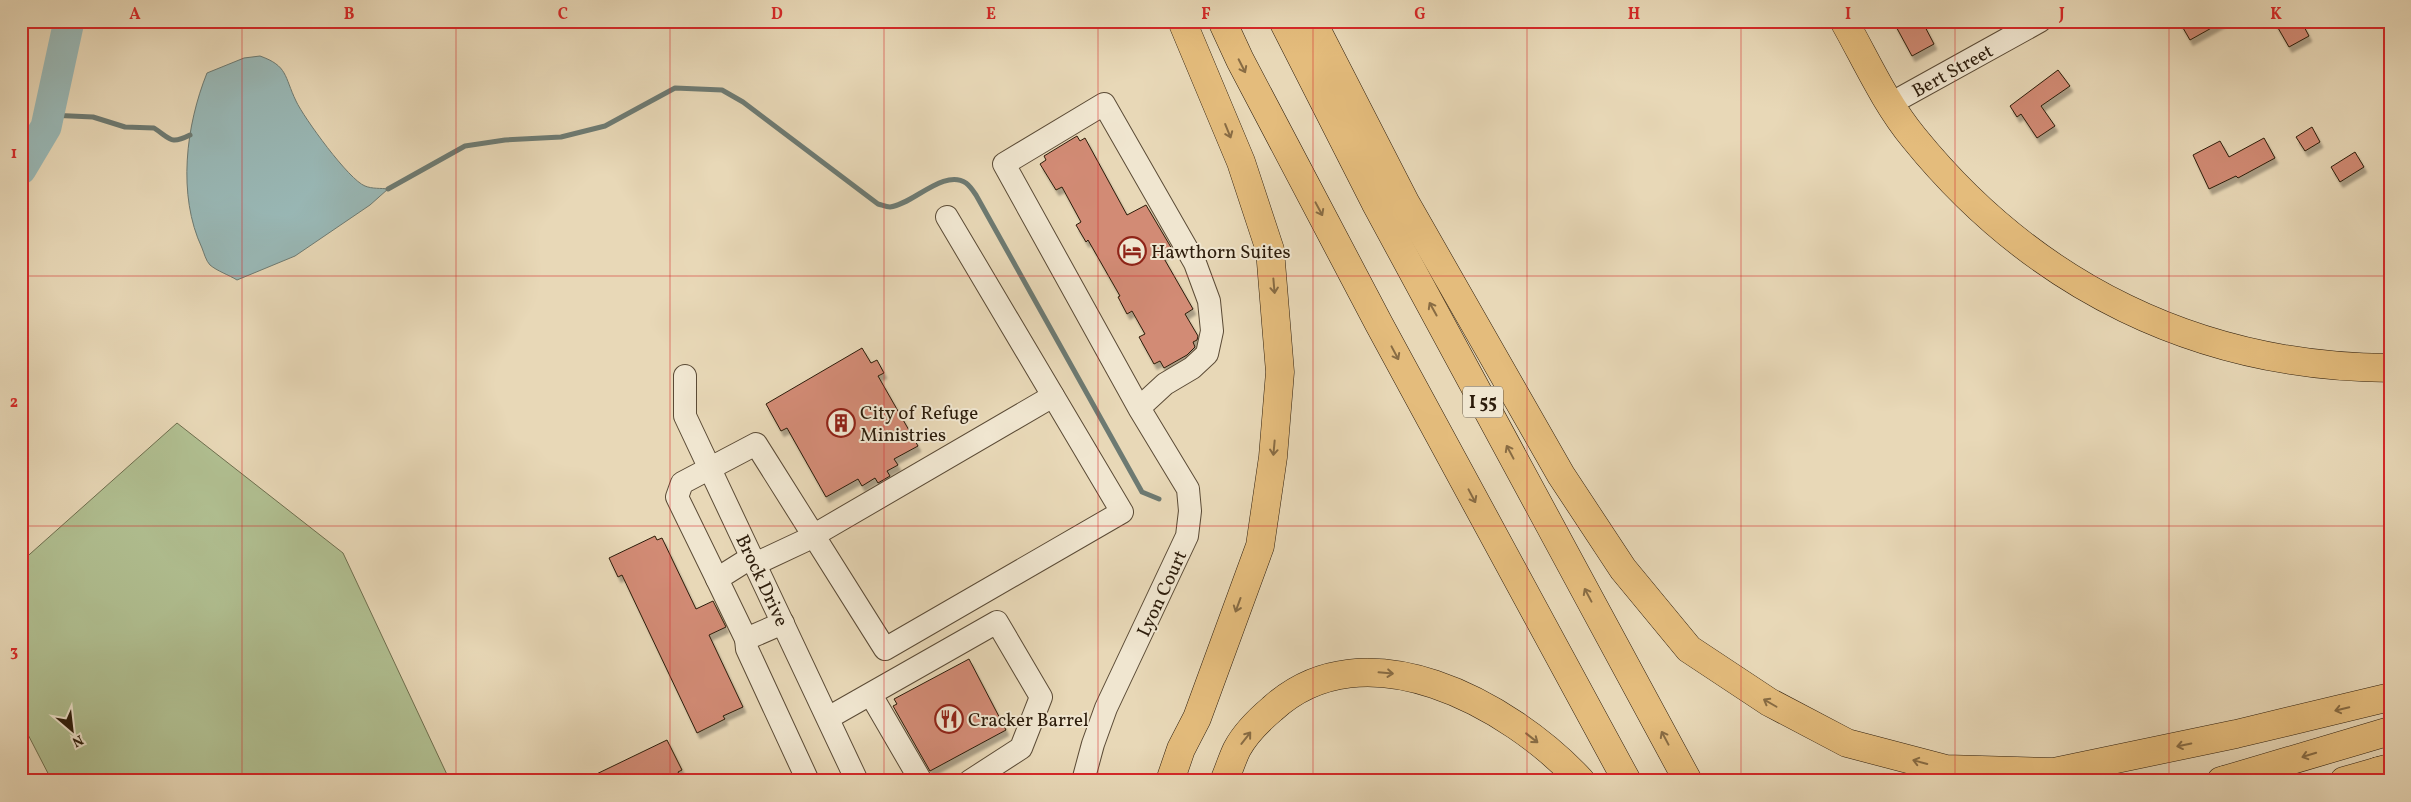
<svg xmlns="http://www.w3.org/2000/svg" width="2411" height="802" viewBox="0 0 2411 802" font-family="Vollkorn,serif">
  <style>
    .green { fill: #b1c092; stroke: #6e6e4e }
    .water { fill: #99b8b6; stroke: #6d7a72 }
    .lines { fill: none; stroke-linecap: round; stroke-linejoin: round }
    .stream { stroke: #6d7a72; stroke-width: 5 }
    .river { stroke: #99b8b6; stroke-width: 31 }
    .building { fill: #d28b74; stroke: #2c1c0b; filter: url(#shadow) }
    .minor-casing { stroke: #5b4b36; stroke-width: 24 }
    .major-casing { stroke: #2c1c0b; stroke-width: 29 }
    .highway-casing { stroke: #2c1c0b; stroke-width: 29 }
    .minor { stroke: #f0e6d0; stroke-width: 22 }
    .major { stroke: #e4bc7c; stroke-width: 28 }
    .highway { stroke: #e4bc7c; stroke-width: 28 }
    .oneway { stroke: #886c44 }
    .grid { fill: none; stroke: #d62828; stroke-width: 1; stroke-opacity: 0.55 }
    .labels { text-anchor: middle; stroke-width: 4; stroke-linejoin: round; paint-order: stroke }
    .shield { fill: #f0e6d0; stroke: #675946; stroke-width: 1 }
    .shield-label { font-size: 18px; font-weight: bold; fill: #2c1c0b }
    .street-label { font-size: 19px; fill: #2c1c0b; stroke: #f0e6d0 }
    .poi-label { font-size: 19px; fill: #2c1c0b; stroke: #f0e6d0; text-anchor: start }
    .neatline { fill: none; stroke: #d62828; stroke-width: 2 }
    .grid-label { font-size: 16px; text-anchor: middle; font-weight: bold; fill: #d62828 }
  </style>
  <defs>
    <filter id="shadow"><feDropShadow dx="3" dy="5.5" stdDeviation="1" flood-color="#0004"/></filter>
  </defs>
  <rect width="100%" height="100%" fill="#e8d8b7"/>
  <filter id="stains"><feTurbulence type="fractalNoise" baseFrequency=".004" numOctaves="4"/><feColorMatrix values="0 0 0 0 .2 0 0 0 0 .09 0 0 0 0 .02 0 0 0 .5 -.17"/></filter>
  <radialGradient id="worn" r=".72"><stop offset=".6" stop-color="#630" stop-opacity="0"/><stop offset="1" stop-color="#630" stop-opacity=".3"/></radialGradient>
  <path class="green" d="M177,423L343,553L450,781H52L21,721V562Z"/>
  <path class="water" d="M260,56C288,66 284,76 296,101C304,118 349,180 365,186C372,189 381,188 388,189L370,205L295,256L237,280C229,275 217,271 210,265C206,261 204,253 202,248C177,195 186,125 207,73L244,58Z"/>
  <g class="lines">
    <g class="stream">
      <path d="M49,115L93,117L125,127L154,128C171,139 170,145 190,135"/>
      <path d="M388,189L465,146L505,140L561,137L605,126L675,88L722,90L743,102L878,204C882,205 886,207 890,207C912,205 944,168 966,183C970,186 974,192 976,195L1142,492L1159,499"/>
    </g>
    <path class="river" d="M21,169L46,127L69,21"/>
  </g>
  <g class="building">
    <path d="M1893,21H1922L1934,44L1912,56Z"/>
    <path d="M2179,21H2224L2190,40Z"/>
    <path d="M2274,21H2301L2309,36L2289,47Z"/>
    <path d="M2058,70L2070,86L2041,106L2055,126L2037,138L2021,114L2017,117L2010,106Z"/>
    <path d="M2312,127L2320,142L2305,151L2296,137Z"/>
    <path d="M1077,136L1080,141L1085,138L1127,215L1146,205L1172,249L1162,255L1193,309L1185,314L1198,336L1197,340L1193,342L1195,347L1187,355L1164,368L1160,361L1154,364L1139,337L1145,334L1132,311L1127,314L1118,297L1120,296L1088,240L1086,242L1076,225L1081,222L1062,187L1056,190L1040,164L1046,160L1044,156Z"/>
    <path d="M2264,138L2275,158L2238,178L2236,176L2209,189L2193,155L2220,141L2229,157Z"/>
    <path d="M2355,152L2364,167L2340,182L2331,167Z"/>
    <path d="M862,348L871,363L877,360L884,373L878,376L918,446L894,459L898,465L887,471L890,476L878,483L875,478L862,486L858,479L826,497L787,428L781,431L766,404Z"/>
    <path d="M655,536L657,540L662,538L696,609L713,601L726,627L709,635L743,707L723,716L725,719L697,733L622,575L618,577L609,558Z"/>
    <path d="M969,659L1006,730L930,771L893,706L897,704L894,699Z"/>
    <path d="M667,740L682,770L678,772L682,781H582Z"/>
  </g>
  <g class="lines">
    <defs>
      <g id="minor">
        <path d="M1890,104L2040,21"/>
        <path d="M685,376V416L857,781"/>
        <path d="M755,564L804,541L1053,396"/>
        <path d="M717,579L677,497L682,483L756,444L885,649L1122,512L947,217"/>
        <path d="M783,623L746,639L747,649L808,781"/>
        <path d="M746,639L717,579L752,557"/>
        <path d="M871,695L921,781"/>
        <path d="M828,718L997,622L1041,697L1021,748L970,781"/>
        <path d="M1083,781L1093,744L1106,708L1187,536L1190,511L1188,489L1139,408L1004,164L1104,104L1195,263L1209,301L1212,331L1207,354L1192,368L1165,384L1139,408"/>
      </g>
      <g id="major">
        <path d="M1844,21C1866,60 1885,103 1914,138C2034,286 2198,367 2390,368"/>
        <path d="M2221,781L2390,731"/>
        <path d="M2344,781L2386,769"/>
      </g>
      <g id="highway">
        <path d="M1222,21L1240,60L1379,324L1627,781"/>
        <path d="M1283,21L1375,202L1688,781"/>
        <path d="M1312,21L1405,202L1561,475L1623,569L1689,649L1769,702L1847,743L1946,769L2054,772L2236,734L2390,697"/>
        <path d="M2225,780L2230,781"/>
        <path d="M1170,781L1181,749L1197,718L1260,546L1273,457L1280,372L1270,250L1241,162L1182,21"/>
        <path d="M1224,781C1229,770 1232,759 1237,749C1245,734 1259,720 1272,709C1364,624 1510,704 1581,781"/>
        <path d="M2364,781L2378,771"/>
      </g>
    </defs>
    <use href="#minor" class="minor-casing"/>
    <use href="#major" class="major-casing"/>
    <use href="#highway" class="highway-casing"/>
    <use href="#minor" class="minor"/>
    <use href="#major" class="major"/>
    <use href="#highway" class="highway"/>
  </g>
  <defs><path id="oneway-shaft" d="M-6 0H5M1.5-3L5.5 0L1.5 3" fill="none" stroke-width="1.6" stroke-linecap="round" stroke-linejoin="round" transform="scale(1.25)"/></defs>
  <g class="oneway">
    <use href="#oneway-shaft" transform="translate(1242 66) rotate(63)"/>
    <use href="#oneway-shaft" transform="translate(1228 131) rotate(68)"/>
    <use href="#oneway-shaft" transform="translate(1319 209) rotate(62)"/>
    <use href="#oneway-shaft" transform="translate(1274 286) rotate(85)"/>
    <use href="#oneway-shaft" transform="translate(1433 309) rotate(-119)"/>
    <use href="#oneway-shaft" transform="translate(1395 353) rotate(62)"/>
    <use href="#oneway-shaft" transform="translate(1274 448) rotate(95)"/>
    <use href="#oneway-shaft" transform="translate(1510 452) rotate(-118)"/>
    <use href="#oneway-shaft" transform="translate(1472 496) rotate(62)"/>
    <use href="#oneway-shaft" transform="translate(1588 595) rotate(-118)"/>
    <use href="#oneway-shaft" transform="translate(1238 605) rotate(110)"/>
    <use href="#oneway-shaft" transform="translate(1386 673) rotate(5)"/>
    <use href="#oneway-shaft" transform="translate(1770 703) rotate(-150)"/>
    <use href="#oneway-shaft" transform="translate(2342 709) rotate(166)"/>
    <use href="#oneway-shaft" transform="translate(1246 738) rotate(-52)"/>
    <use href="#oneway-shaft" transform="translate(1532 738) rotate(38)"/>
    <use href="#oneway-shaft" transform="translate(1665 738) rotate(-118)"/>
    <use href="#oneway-shaft" transform="translate(2184 745) rotate(168)"/>
    <use href="#oneway-shaft" transform="translate(2309 755) rotate(163)"/>
    <use href="#oneway-shaft" transform="translate(1920 762) rotate(-165)"/>
  </g>
  <path class="grid" d="M242,21V781M456,21V781M670,21V781M884,21V781M1098,21V781M1313,21V781M1527,21V781M1741,21V781M1955,21V781M2169,21V781M21,276H2390M21,526H2390"/>
  <defs>
    <symbol id="hotel-ring" viewBox="-11 -11 22 22"><circle r="9.5" fill="#f0e6d0" stroke="#8f2418" stroke-width="1.5"/><path d="M-6-4.5h1.5V1H6V5H4.5V3h-9V5H-6ZM-4 0a1.8 1.8 0 1 1 3.6 0ZM.5 0V-2.5h3Q6-2.5 6 0Z" fill="#8f2418"/></symbol>
    <symbol id="building-ring" viewBox="-11 -11 22 22"><circle r="9.5" fill="#f0e6d0" stroke="#8f2418" stroke-width="1.5"/><path d="M-4-6H4V6H1V3H-1V6H-4ZM-2.5-4.3h1.7v1.8h-1.7ZM.8-4.3h1.7v1.8H.8ZM-2.5-1h1.7V.8h-1.7ZM.8-1h1.7V.8H.8Z" fill="#8f2418"/></symbol>
    <symbol id="restaurant-ring" viewBox="-11 -11 22 22"><circle r="9.5" fill="#f0e6d0" stroke="#8f2418" stroke-width="1.5"/><path d="M-5-6h1v4h1v-4h1v4h1v-4h1v5L-1.5 .5V6h-2V.5L-5-1ZM5-6V6H3V1.5H1.5Q1.5-4 5-6Z" fill="#8f2418"/></symbol>
  </defs>
  <g fill-rule="evenodd">
    <use href="#hotel-ring" x="1116" y="235" width="32" height="32"/>
    <use href="#building-ring" x="825" y="407" width="32" height="32"/>
    <use href="#restaurant-ring" x="933" y="703" width="32" height="32"/>
  </g>
  <g class="labels">
    <rect class="shield" x="1463" y="386.5" width="40" height="31" rx="4"/>
    <g class="shield-label">
      <text x="1483" y="408">I 55</text>
    </g>
    <g class="street-label">
      <text transform="translate(1952 70) rotate(-29)" y="7">Bert Street</text>
      <text transform="translate(763 580) rotate(65)" y="7">Brock Drive</text>
      <text transform="translate(1161 593) rotate(-65)" y="7">Lyon Court</text>
    </g>
    <g class="poi-label">
      <text x="1151" y="258">Hawthorn Suites</text>
      <text x="860" y="419">City of Refuge<tspan x="860" dy="22">Ministries</tspan></text>
      <text x="968" y="726">Cracker Barrel</text>
    </g>
  </g>
  <rect width="2411" height="802" fill="none" stroke="#e8d8b7" stroke-width="55"/>
  <g transform="translate(72 730) rotate(152)" stroke="#f0e6d0" stroke-width="4" paint-order="stroke">
  <path d="M0-4L9 19L0 12L-9 19Z" fill="#2c1c0b"/>
  <text y="-8" font-size="14" font-weight="bold" text-anchor="middle" fill="#2c1c0b">N</text>
  </g>
  <rect x="28" y="28" width="2356" height="746" class="neatline"/>
  <g class="grid-label">
    <text x="135" y="19">A</text>
    <text x="349" y="19">B</text>
    <text x="563" y="19">C</text>
    <text x="777" y="19">D</text>
    <text x="991" y="19">E</text>
    <text x="1206" y="19">F</text>
    <text x="1420" y="19">G</text>
    <text x="1634" y="19">H</text>
    <text x="1848" y="19">I</text>
    <text x="2062" y="19">J</text>
    <text x="2276" y="19">K</text>
    <text x="14" y="158">1</text>
    <text x="14" y="407">2</text>
    <text x="14" y="656">3</text>
  </g>
  <rect width="100%" height="100%" filter="url(#stains)"/>
  <rect width="100%" height="100%" fill="url(#worn)"/>
</svg>
